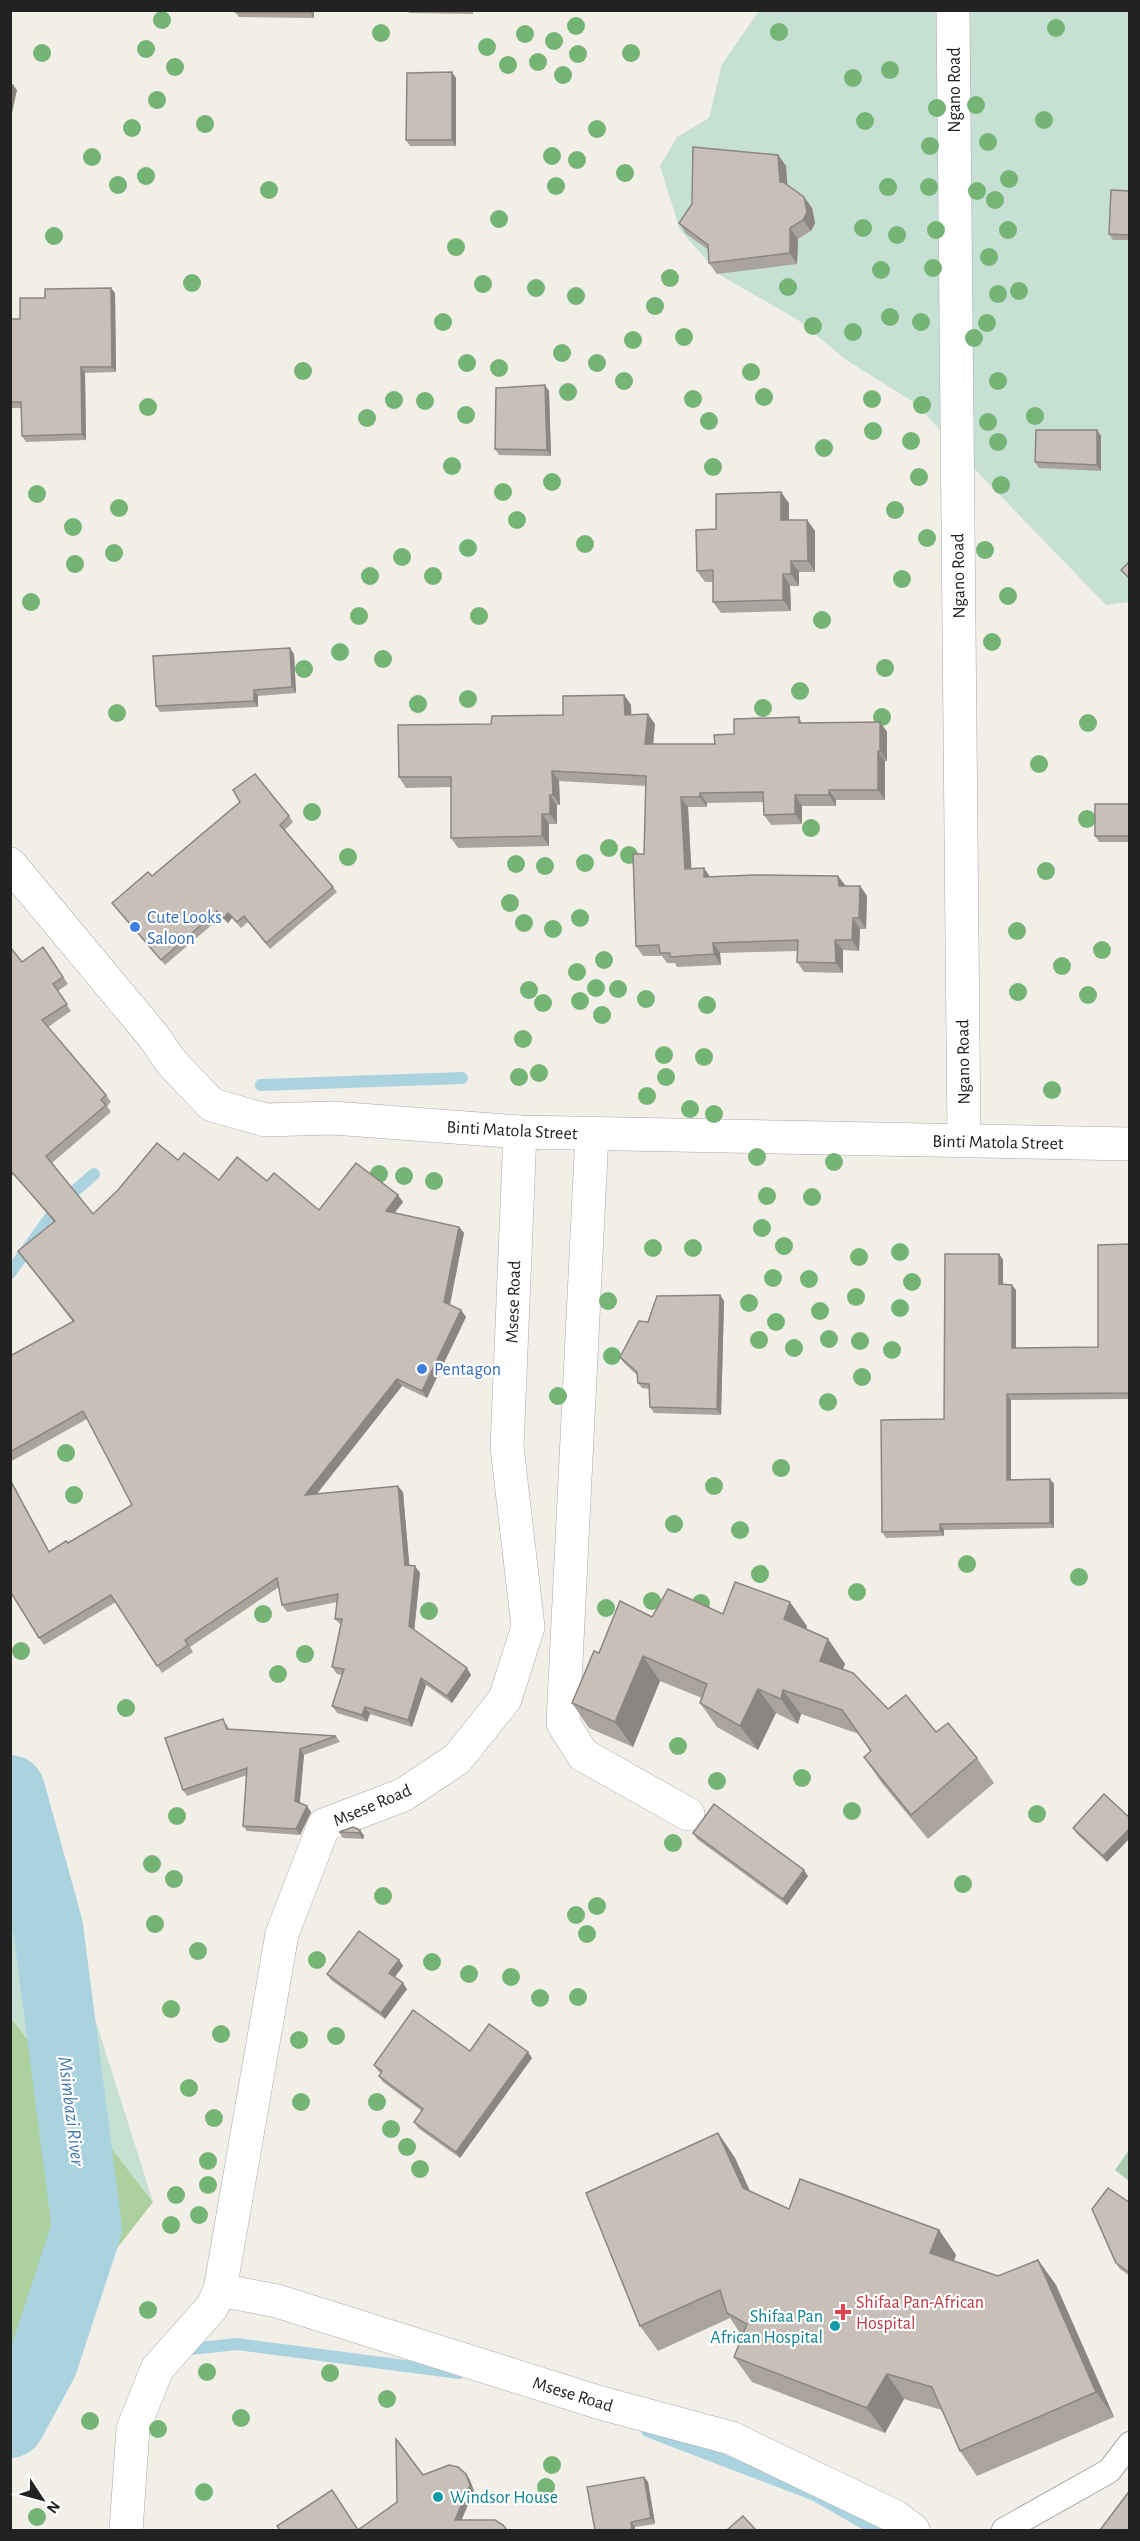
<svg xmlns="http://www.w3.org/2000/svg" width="1140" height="2541" viewBox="0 0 1140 2541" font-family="'Alegreya Sans',sans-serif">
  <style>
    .forest { fill: #add19e }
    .wetland { fill: #c6e0d4 }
    .cemetery { fill: #aacbaf }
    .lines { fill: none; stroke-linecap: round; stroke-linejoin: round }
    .stream { stroke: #aad3df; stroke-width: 12 }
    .river { stroke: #aad3df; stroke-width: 70 }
    .lane-casing { stroke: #a9a9a9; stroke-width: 26 }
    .street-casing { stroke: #a9a9a9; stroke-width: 34 }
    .lane { stroke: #fff; stroke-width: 24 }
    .street { stroke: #fff; stroke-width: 33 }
    .tree { fill: #74b475 }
    .wall { fill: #aba49e }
    .shaded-wall { fill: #8b8681 }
    .building { fill: #c7bfb8; stroke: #8b8681; stroke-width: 1.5 }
    .shop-dot { fill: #3f7fe0; stroke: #fff; stroke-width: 2 }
    .health-dot { fill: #e0444e; stroke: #fff; stroke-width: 2 }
    .culture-dot { fill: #0f9aa8; stroke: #fff; stroke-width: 2 }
    .labels { text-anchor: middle; stroke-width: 4.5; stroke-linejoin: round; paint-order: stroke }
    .street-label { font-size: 18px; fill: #222; stroke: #fff }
    .shop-label { font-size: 18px; fill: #366cbe; stroke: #fff; text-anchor: start }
    .health-label { font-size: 18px; fill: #be3a42; stroke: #fff; text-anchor: start }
    .culture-label { font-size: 18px; fill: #0d838f; stroke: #fff; text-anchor: end }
    .water-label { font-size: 20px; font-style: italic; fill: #4a7aab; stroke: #fff }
  </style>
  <rect width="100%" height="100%" fill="#f2efe9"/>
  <path class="forest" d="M11,2018L153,2202L111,2256L85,2298L58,2324L11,2385Z"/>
  <g class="wetland">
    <path d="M759,11H1129V602L1106,605L961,455L918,405L845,359L798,320L720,275L680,230L660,166L677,137L709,118L722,64Z"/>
    <path d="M10,1753H11L153,2202L11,2018Z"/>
  </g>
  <path class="cemetery" d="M1129,2150V2181L1115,2170Z"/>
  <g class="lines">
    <g class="stream">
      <path d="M261,1085L462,1078"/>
      <path d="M10,1273L59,1205L94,1174"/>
      <path d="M190,2349L237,2344L459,2373"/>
      <path d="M647,2431L815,2495L876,2530"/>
    </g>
    <path class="river" d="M10,1790L48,1927L87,2228L43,2362L10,2423"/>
    <defs>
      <path id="lane" d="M1004,2530L1109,2471L1130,2444"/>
      <g id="street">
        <path d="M953,10L964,1141"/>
        <path d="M10,864L154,1037L171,1062L212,1105L265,1120L333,1118L520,1132L1130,1144"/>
        <path d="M592,1134L563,1723L583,1755L688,1814"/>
        <path d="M220,2290L282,1934L324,1825L403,1795L457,1759L505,1699L528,1627L507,1447L520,1132"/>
        <path d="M126,2530L133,2429L157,2369L212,2307L220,2290L277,2301L601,2403L731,2438L896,2517L913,2530"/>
      </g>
    </defs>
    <use href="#lane" class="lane-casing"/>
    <use href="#street" class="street-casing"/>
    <use href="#lane" class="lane"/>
    <use href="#street" class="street"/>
  </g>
  <g class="tree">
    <circle cx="162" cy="20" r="9"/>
    <circle cx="576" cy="26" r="9"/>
    <circle cx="1056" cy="28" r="9"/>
    <circle cx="779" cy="32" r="9"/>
    <circle cx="381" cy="33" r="9"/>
    <circle cx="525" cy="34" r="9"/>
    <circle cx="554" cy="41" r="9"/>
    <circle cx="487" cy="47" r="9"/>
    <circle cx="146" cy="49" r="9"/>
    <circle cx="42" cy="53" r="9"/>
    <circle cx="631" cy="53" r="9"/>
    <circle cx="578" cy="54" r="9"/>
    <circle cx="538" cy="62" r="9"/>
    <circle cx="508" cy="65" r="9"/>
    <circle cx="175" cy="67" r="9"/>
    <circle cx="890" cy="70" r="9"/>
    <circle cx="563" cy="75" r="9"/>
    <circle cx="853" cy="78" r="9"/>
    <circle cx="157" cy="100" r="9"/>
    <circle cx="976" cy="105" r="9"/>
    <circle cx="937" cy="108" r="9"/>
    <circle cx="1044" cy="120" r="9"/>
    <circle cx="865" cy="121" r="9"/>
    <circle cx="205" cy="124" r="9"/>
    <circle cx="132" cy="128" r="9"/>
    <circle cx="597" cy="129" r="9"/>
    <circle cx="988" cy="142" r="9"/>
    <circle cx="930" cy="146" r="9"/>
    <circle cx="552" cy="156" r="9"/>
    <circle cx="92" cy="157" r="9"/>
    <circle cx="577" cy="160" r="9"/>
    <circle cx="625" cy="173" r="9"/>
    <circle cx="146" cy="176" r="9"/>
    <circle cx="1009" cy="179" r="9"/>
    <circle cx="118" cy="185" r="9"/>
    <circle cx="556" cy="186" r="9"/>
    <circle cx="888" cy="187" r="9"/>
    <circle cx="929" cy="187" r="9"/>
    <circle cx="269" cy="190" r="9"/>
    <circle cx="977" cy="191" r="9"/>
    <circle cx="995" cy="200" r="9"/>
    <circle cx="499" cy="219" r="9"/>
    <circle cx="863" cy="228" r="9"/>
    <circle cx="936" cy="230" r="9"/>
    <circle cx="1008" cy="230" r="9"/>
    <circle cx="897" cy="235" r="9"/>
    <circle cx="54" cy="236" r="9"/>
    <circle cx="456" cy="247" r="9"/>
    <circle cx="989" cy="257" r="9"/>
    <circle cx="933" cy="268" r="9"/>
    <circle cx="881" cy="270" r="9"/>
    <circle cx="670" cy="278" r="9"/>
    <circle cx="192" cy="283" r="9"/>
    <circle cx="483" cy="284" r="9"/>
    <circle cx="788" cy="287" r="9"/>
    <circle cx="536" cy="288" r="9"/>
    <circle cx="1019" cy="291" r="9"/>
    <circle cx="998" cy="294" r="9"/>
    <circle cx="576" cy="296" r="9"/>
    <circle cx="655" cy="306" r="9"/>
    <circle cx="890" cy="317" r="9"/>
    <circle cx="443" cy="322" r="9"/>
    <circle cx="921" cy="322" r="9"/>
    <circle cx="987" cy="323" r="9"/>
    <circle cx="813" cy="326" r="9"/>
    <circle cx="853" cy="332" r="9"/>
    <circle cx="684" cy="337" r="9"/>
    <circle cx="974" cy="338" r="9"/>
    <circle cx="633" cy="340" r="9"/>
    <circle cx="562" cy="353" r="9"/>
    <circle cx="467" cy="363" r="9"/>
    <circle cx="597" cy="363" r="9"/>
    <circle cx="499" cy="368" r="9"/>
    <circle cx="303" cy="371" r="9"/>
    <circle cx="751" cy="372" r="9"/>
    <circle cx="624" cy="381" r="9"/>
    <circle cx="998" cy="381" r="9"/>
    <circle cx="568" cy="392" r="9"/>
    <circle cx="764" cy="397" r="9"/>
    <circle cx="693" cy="399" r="9"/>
    <circle cx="872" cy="399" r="9"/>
    <circle cx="394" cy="400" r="9"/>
    <circle cx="425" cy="401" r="9"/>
    <circle cx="922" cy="405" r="9"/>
    <circle cx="148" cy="407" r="9"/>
    <circle cx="466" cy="415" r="9"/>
    <circle cx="1035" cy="416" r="9"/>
    <circle cx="367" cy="418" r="9"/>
    <circle cx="709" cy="421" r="9"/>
    <circle cx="988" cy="422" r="9"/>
    <circle cx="873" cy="431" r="9"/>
    <circle cx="911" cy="441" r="9"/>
    <circle cx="998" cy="442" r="9"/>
    <circle cx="824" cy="448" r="9"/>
    <circle cx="452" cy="466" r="9"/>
    <circle cx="713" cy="467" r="9"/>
    <circle cx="919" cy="477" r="9"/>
    <circle cx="552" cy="482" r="9"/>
    <circle cx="1001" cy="485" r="9"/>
    <circle cx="503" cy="492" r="9"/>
    <circle cx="37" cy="494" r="9"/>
    <circle cx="119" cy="508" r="9"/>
    <circle cx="895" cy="510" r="9"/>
    <circle cx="517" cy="520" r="9"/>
    <circle cx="73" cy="527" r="9"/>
    <circle cx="927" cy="538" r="9"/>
    <circle cx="585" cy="544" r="9"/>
    <circle cx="468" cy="548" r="9"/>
    <circle cx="985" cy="550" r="9"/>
    <circle cx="114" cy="553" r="9"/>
    <circle cx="402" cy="557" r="9"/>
    <circle cx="75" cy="564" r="9"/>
    <circle cx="370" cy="576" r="9"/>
    <circle cx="433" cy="576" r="9"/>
    <circle cx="902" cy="579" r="9"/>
    <circle cx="1008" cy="596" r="9"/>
    <circle cx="31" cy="602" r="9"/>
    <circle cx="359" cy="616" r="9"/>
    <circle cx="479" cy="616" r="9"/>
    <circle cx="822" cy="620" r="9"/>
    <circle cx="992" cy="642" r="9"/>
    <circle cx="340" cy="652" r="9"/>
    <circle cx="383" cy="659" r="9"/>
    <circle cx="885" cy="668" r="9"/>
    <circle cx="304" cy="669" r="9"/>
    <circle cx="800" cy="691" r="9"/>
    <circle cx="468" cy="699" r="9"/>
    <circle cx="418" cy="704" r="9"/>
    <circle cx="763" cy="708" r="9"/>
    <circle cx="117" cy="713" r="9"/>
    <circle cx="882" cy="717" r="9"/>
    <circle cx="1088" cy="723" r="9"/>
    <circle cx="1039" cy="764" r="9"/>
    <circle cx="312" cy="812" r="9"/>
    <circle cx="1087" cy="819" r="9"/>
    <circle cx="811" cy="828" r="9"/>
    <circle cx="609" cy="848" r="9"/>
    <circle cx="629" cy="855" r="9"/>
    <circle cx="348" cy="857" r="9"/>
    <circle cx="585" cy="863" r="9"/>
    <circle cx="516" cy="864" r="9"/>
    <circle cx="545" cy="866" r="9"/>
    <circle cx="1046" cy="871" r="9"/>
    <circle cx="510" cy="903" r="9"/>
    <circle cx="580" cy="918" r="9"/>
    <circle cx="524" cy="923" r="9"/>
    <circle cx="553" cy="929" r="9"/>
    <circle cx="1017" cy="931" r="9"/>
    <circle cx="1102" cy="950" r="9"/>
    <circle cx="604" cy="960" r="9"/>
    <circle cx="1062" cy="966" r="9"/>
    <circle cx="577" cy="972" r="9"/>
    <circle cx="596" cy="988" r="9"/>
    <circle cx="618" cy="989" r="9"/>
    <circle cx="529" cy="990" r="9"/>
    <circle cx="1018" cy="992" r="9"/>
    <circle cx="1088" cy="995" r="9"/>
    <circle cx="646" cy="999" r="9"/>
    <circle cx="580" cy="1001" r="9"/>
    <circle cx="543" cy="1003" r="9"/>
    <circle cx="707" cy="1005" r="9"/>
    <circle cx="602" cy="1015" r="9"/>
    <circle cx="523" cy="1039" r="9"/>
    <circle cx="664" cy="1055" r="9"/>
    <circle cx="704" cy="1057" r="9"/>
    <circle cx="539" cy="1073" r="9"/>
    <circle cx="519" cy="1077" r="9"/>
    <circle cx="666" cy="1077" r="9"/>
    <circle cx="1052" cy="1090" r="9"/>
    <circle cx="647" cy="1096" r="9"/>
    <circle cx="690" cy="1109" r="9"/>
    <circle cx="714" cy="1114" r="9"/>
    <circle cx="757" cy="1157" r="9"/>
    <circle cx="834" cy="1162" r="9"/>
    <circle cx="379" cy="1174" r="9"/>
    <circle cx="404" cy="1176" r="9"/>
    <circle cx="434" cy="1181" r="9"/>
    <circle cx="767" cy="1196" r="9"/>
    <circle cx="812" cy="1197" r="9"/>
    <circle cx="762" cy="1228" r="9"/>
    <circle cx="784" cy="1246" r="9"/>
    <circle cx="653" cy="1248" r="9"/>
    <circle cx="693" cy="1248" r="9"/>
    <circle cx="900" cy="1252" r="9"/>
    <circle cx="859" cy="1257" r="9"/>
    <circle cx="773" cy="1278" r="9"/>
    <circle cx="809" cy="1279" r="9"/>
    <circle cx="912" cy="1282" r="9"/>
    <circle cx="856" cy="1297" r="9"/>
    <circle cx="608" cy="1301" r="9"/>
    <circle cx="749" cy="1303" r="9"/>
    <circle cx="900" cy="1308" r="9"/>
    <circle cx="820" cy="1311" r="9"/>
    <circle cx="776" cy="1322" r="9"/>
    <circle cx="829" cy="1339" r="9"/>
    <circle cx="759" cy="1340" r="9"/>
    <circle cx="860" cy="1341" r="9"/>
    <circle cx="794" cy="1348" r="9"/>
    <circle cx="892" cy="1350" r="9"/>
    <circle cx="612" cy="1356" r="9"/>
    <circle cx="862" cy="1377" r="9"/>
    <circle cx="558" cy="1396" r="9"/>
    <circle cx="828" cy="1402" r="9"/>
    <circle cx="66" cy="1453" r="9"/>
    <circle cx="781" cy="1468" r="9"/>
    <circle cx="714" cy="1486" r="9"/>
    <circle cx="74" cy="1495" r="9"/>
    <circle cx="674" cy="1524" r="9"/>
    <circle cx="740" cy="1530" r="9"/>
    <circle cx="967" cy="1564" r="9"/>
    <circle cx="760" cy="1574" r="9"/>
    <circle cx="1079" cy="1577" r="9"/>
    <circle cx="857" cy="1592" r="9"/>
    <circle cx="652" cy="1601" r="9"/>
    <circle cx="701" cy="1603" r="9"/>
    <circle cx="606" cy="1608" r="9"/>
    <circle cx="429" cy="1611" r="9"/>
    <circle cx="263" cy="1614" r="9"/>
    <circle cx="21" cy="1651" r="9"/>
    <circle cx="305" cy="1654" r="9"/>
    <circle cx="278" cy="1674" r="9"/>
    <circle cx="126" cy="1708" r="9"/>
    <circle cx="678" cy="1746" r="9"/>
    <circle cx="802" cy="1778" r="9"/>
    <circle cx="717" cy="1781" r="9"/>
    <circle cx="852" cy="1811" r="9"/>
    <circle cx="1037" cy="1814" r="9"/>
    <circle cx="177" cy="1816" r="9"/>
    <circle cx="673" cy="1843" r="9"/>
    <circle cx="152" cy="1864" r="9"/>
    <circle cx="174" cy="1879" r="9"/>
    <circle cx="963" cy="1884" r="9"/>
    <circle cx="383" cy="1896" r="9"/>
    <circle cx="597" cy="1906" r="9"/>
    <circle cx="576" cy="1915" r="9"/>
    <circle cx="155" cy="1924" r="9"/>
    <circle cx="587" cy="1934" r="9"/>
    <circle cx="198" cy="1951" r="9"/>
    <circle cx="317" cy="1960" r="9"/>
    <circle cx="432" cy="1962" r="9"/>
    <circle cx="469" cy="1974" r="9"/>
    <circle cx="511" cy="1977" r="9"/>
    <circle cx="578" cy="1997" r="9"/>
    <circle cx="540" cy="1998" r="9"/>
    <circle cx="171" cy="2009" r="9"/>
    <circle cx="221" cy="2034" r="9"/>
    <circle cx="336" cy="2036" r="9"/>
    <circle cx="299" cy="2040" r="9"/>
    <circle cx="189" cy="2088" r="9"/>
    <circle cx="301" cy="2102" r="9"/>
    <circle cx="377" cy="2102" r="9"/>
    <circle cx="214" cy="2118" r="9"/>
    <circle cx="391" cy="2129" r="9"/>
    <circle cx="407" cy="2147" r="9"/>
    <circle cx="208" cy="2161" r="9"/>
    <circle cx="420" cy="2169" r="9"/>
    <circle cx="208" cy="2185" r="9"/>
    <circle cx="176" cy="2195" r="9"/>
    <circle cx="199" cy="2215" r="9"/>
    <circle cx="171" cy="2225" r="9"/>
    <circle cx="148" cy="2310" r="9"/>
    <circle cx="207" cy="2372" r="9"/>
    <circle cx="330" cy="2373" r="9"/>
    <circle cx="387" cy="2399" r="9"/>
    <circle cx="241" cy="2418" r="9"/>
    <circle cx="90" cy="2421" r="9"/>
    <circle cx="158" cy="2429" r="9"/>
    <circle cx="552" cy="2465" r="9"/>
    <circle cx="546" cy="2487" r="9"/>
    <circle cx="204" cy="2492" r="9"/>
    <circle cx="37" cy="2517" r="9"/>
  </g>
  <g class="wall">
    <path d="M314,10V18L239,17L235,12Z"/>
    <path d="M407,10H473V14L409,13Z"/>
    <path d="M456,78V146H410L406,140Z"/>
    <path d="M778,155L786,166L787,185L804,197L812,208L815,223L811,231L798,239L797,264L717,274L709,263V250L686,234L679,223Z"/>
    <path d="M1130,191V240H1113L1109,234Z"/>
    <path d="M115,293L116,372L85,373L86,440L26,442L22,436L21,408H10V319H20L45,298Z"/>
    <path d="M549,391L551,456L499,455L495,449Z"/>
    <path d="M1097,430L1101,436V471L1039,468L1035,462Z"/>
    <path d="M789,503V520H807L815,531V572H799V586H790L791,611L721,613L713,602V582H705L697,571L716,529Z"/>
    <path d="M294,654L296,693L258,696V707L160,712L156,706Z"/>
    <path d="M624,695L631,705V715L655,724L653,744H715L734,734L799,717L802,723L880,722L887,732V761H885V800H836V806H802V824L771,825L764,815L763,802L707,803V807H688L691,869L710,877L838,876L845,886H860L867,896L866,929H860L859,951L843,950V973L804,972L797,962V951L720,953L721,965L677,967L675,963H667L662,956H643L636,946L644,854L646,786L559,781L560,805H557V824H549V846L458,848L451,838V787L406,788L399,777L491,724L563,715Z"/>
    <path d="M1130,804V842H1099L1095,836Z"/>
    <path d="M289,816L293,822L285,830L337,892L270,949L248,922L241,928L232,918L228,923L221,917L165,965L112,903L152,876Z"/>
    <path d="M10,947L22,962L43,947L68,984L58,991L71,1011L48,1027L106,1095L111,1102L107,1106L111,1112L52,1163L93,1214L178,1160L219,1180L267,1181L319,1210L403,1202L394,1213L459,1227L464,1233L450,1305L461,1310L466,1317L427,1398L402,1386L317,1494L403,1492L409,1565L420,1573L414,1630L471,1675L452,1703L426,1685L412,1727L370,1714L367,1722L337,1713L332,1706L342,1675L337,1674L332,1667L341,1625L335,1619L337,1602L287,1612L282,1605L279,1587L190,1647L193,1652L162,1673L116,1602L44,1645L39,1638L49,1551L68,1543L132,1505L87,1419L10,1462V1356L73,1322L18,1251L54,1222L14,1174L10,1177Z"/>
    <path d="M1130,1244V1399L1011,1400V1479L1054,1484V1528L944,1530V1536L886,1538L882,1532L944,1419L999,1254L1003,1260V1284L1016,1290V1348L1098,1347Z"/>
    <path d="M720,1295L724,1301L721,1415L654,1413L650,1407L649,1389L642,1388L638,1383L637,1375L624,1363L620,1357L648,1322Z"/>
    <path d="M723,1614L807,1626L806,1629L828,1639L845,1664L843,1669L888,1709L936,1732L977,1758L994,1783L928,1839L881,1782L864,1757L871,1751L859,1734L801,1714L798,1724L776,1713L758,1750L717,1727L700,1703L702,1698L660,1681L633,1747L589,1728L572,1703L599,1653L652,1617Z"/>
    <path d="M227,1724L229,1729L336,1736L340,1742L304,1755L300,1803L311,1812L300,1835L247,1831L243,1826L247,1775L187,1796L183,1790Z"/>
    <path d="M1130,1818L1107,1862L1077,1834L1073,1828Z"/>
    <path d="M360,1830L364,1836L363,1839L343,1838L339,1832Z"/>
    <path d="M693,1833L808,1876L787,1905L697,1839Z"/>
    <path d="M399,1960L403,1966L395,1977L407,1989L385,2019L331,1980L327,1974Z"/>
    <path d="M470,2051L532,2058L460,2158L418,2128L414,2122L422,2111L383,2082L379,2076L381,2073L378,2071L374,2065Z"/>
    <path d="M718,2133L735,2158L750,2192L789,2209L939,2230L956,2255L954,2261L998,2276L1038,2260L1056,2285L1114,2417L977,2476L960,2451L942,2410L904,2399L885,2433L752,2382L734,2357L742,2336L730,2318L658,2351L640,2326Z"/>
    <path d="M1130,2203V2276L1120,2269L1116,2263Z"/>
    <path d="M644,2477L648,2482L655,2524L635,2527L595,2530Z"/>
  </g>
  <g class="shaded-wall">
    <path d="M310,10H314V18L310,12Z"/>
    <path d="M452,72L456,78V146L452,140Z"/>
    <path d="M13,85L17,90L10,122V96Z"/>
    <path d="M778,155L786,166L788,193L780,182Z"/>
    <path d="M804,197L812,208L815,223L811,231L803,220Z"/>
    <path d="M790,228L798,239L797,264L790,253Z"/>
    <path d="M111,288L115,293L116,372L112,367Z"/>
    <path d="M81,367L85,373L86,440L82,434Z"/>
    <path d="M545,385L549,391L551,456L547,450Z"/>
    <path d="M1097,430L1101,436V471L1097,465Z"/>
    <path d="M781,492L789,503V531L781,520Z"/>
    <path d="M807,520L815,531V572L808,561Z"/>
    <path d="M791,561L799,572V586L791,574Z"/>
    <path d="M783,574L790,586L791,611L783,600Z"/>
    <path d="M290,648L294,654L296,693L292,687Z"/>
    <path d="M254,690L258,696V707L254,701Z"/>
    <path d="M624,695L631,705L632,725L625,715Z"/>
    <path d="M648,714L655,724L652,754L645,744Z"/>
    <path d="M880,722L887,732V761L880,751Z"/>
    <path d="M878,751L885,761V800L878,790Z"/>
    <path d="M552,771L559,781L560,805L553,795Z"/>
    <path d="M829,790L836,800V806L829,795Z"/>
    <path d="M700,793L707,803V807L700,797Z"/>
    <path d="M550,795L557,805V824L550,814Z"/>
    <path d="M795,795L802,806V824L795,814Z"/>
    <path d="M681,797L688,807L692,879L685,869Z"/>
    <path d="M542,814L549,824V846L542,836Z"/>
    <path d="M704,868L711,878L704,877Z"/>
    <path d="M838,876L846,886H839Z"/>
    <path d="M860,886L867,896L866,929L859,918Z"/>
    <path d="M228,913L232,918L228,923L224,918Z"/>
    <path d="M853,918L860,929L859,951L852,940Z"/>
    <path d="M835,940L843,950V973L836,963Z"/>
    <path d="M713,943L720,953L721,965L714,954Z"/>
    <path d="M398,1195L403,1202L391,1218L386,1211Z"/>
    <path d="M459,1227L464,1233L449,1309L444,1302Z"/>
    <path d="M999,1254L1003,1260V1290L999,1284Z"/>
    <path d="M1012,1285L1016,1290V1354L1012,1348Z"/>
    <path d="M720,1295L724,1301L721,1415L717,1409Z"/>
    <path d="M461,1310L466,1317L427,1398L422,1391Z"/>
    <path d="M397,1379L402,1386L310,1502L305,1495Z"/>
    <path d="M1007,1394L1011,1400V1485L1007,1480Z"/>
    <path d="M10,1478L53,1559L49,1552L10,1480Z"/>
    <path d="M1050,1479L1054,1484V1528L1050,1523Z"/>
    <path d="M398,1486L403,1492L410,1572L405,1565Z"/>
    <path d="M940,1524L944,1530V1536L940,1531Z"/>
    <path d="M415,1566L420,1573L414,1633L409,1626Z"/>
    <path d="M790,1602L807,1626L801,1643L784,1619Z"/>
    <path d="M828,1639L845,1664L837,1685L820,1661Z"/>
    <path d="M643,1656L660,1681L633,1747L615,1722Z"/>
    <path d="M467,1668L471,1675L452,1703L447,1696Z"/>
    <path d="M421,1678L426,1685L412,1727L408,1720Z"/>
    <path d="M758,1689L776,1713L758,1750L740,1726Z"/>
    <path d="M783,1690L801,1714L798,1724L781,1699Z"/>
    <path d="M365,1707L370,1714L367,1722L362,1715Z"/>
    <path d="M300,1749L304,1755L299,1807L295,1801Z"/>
    <path d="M307,1806L311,1812L300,1835L296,1829Z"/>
    <path d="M1130,1828V1838L1107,1862L1103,1856Z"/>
    <path d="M360,1830L364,1836L363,1839L359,1833Z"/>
    <path d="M804,1870L808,1876L787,1905L783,1899Z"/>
    <path d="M399,1960L403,1966L393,1979L389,1973Z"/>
    <path d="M403,1983L407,1989L385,2019L381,2013Z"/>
    <path d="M528,2052L532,2058L460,2158L456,2152Z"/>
    <path d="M718,2133L735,2158L760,2213L743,2188Z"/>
    <path d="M939,2230L956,2255L947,2278L930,2253Z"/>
    <path d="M1038,2260L1056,2285L1114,2417L1096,2392Z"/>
    <path d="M887,2374L904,2399L885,2433L867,2408Z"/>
    <path d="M466,2474L470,2480L474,2491L459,2526L455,2520Z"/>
    <path d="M644,2477L648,2482L655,2524L651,2518Z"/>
    <path d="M631,2522L635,2527V2530H632Z"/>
  </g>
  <g class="building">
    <rect x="235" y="10" width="75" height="2"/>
    <path d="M452,72V140H406L407,73Z"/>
    <path d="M10,84L13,85L10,96Z"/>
    <path d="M693,147L778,155L780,182H783L804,197L807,212L803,220L790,228V253L709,263L708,245L679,223L692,204Z"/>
    <path d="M1111,190L1130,191V235L1109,234Z"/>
    <path d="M111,288L112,367H81L82,434L22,436L21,402H10V319H20V298H45V289Z"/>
    <path d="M545,385L547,450L495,449L496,388Z"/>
    <path d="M1036,430H1097V465L1035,462Z"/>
    <path d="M781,492V520H807L808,561H791V574H783V600L713,602V570L697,571L696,530L716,529V494Z"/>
    <path d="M1130,561V579L1121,570Z"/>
    <path d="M290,648L292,687L254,690V701L156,706L153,656Z"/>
    <path d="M624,695L625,715L648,714L645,744H715L714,735L734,734V719L799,717V723L880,722V751H878V790H829V795H795V814L764,815L763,792L700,793V797H681L685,869L704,868V877L755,875L838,876L839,886H860L859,918H853L852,940H835L836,963L797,962L798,940L713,943L714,954L670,957V953H660L659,945L636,946L633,854H644L646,776L552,771L553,795H550V814H542V836L451,838V777H399L398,725L491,724L492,716L563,715V696Z"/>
    <path d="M255,774L289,816L280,825L333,887L266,943L244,916L237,922L228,913L224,918L217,911L161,960L112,903L148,872L152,876L240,802L233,790Z"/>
    <rect x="1095" y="804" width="35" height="32"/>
    <path d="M10,947L22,962L43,947L63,977L53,984L67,1004L42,1020L106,1095L101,1100L106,1105L46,1156L93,1214L118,1190L157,1143L178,1160L184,1153L219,1180L237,1157L267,1181L274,1173L319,1210L356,1163L398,1195L386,1211L459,1227L444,1302L461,1310L422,1391L397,1379L305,1495L398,1486L405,1565L415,1566L409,1626L467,1668L447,1696L421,1678L408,1720L365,1707L362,1715L332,1706L344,1669L332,1667L342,1619H335L338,1594L282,1605L277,1578L185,1640L188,1645L157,1666L111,1595L39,1638L10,1591V1480L49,1552L66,1541L68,1543L132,1505L83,1411L10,1452V1356L74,1321L18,1251L55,1221L10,1170Z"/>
    <path d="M1130,1244V1393L1007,1394V1480L1050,1479V1523L940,1524V1531L882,1532L881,1420L944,1419L945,1254H999V1284L1012,1285V1348L1098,1347V1245Z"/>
    <path d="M720,1295L717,1409L650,1407L649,1384L638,1383L637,1372L620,1357L639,1321L648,1322L657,1296Z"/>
    <path d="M735,1582L790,1602L784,1619L828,1639L820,1661L853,1673L888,1709L906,1695L936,1732L948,1723L977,1758L911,1815L864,1757L871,1751L842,1710L783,1690L781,1699L758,1689L740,1726L700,1703L707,1684L643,1656L615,1722L572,1703L594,1651L599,1653L620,1601L652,1617L668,1589L723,1614Z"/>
    <path d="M223,1719L227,1729L336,1736L300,1749L295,1801L307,1806L296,1829L243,1826L247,1768L183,1790L165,1738Z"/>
    <path d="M1104,1794L1130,1818V1828L1103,1856L1073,1828Z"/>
    <path d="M714,1804L804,1870L783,1899L693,1833Z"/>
    <path d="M353,1827L360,1830L359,1833L339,1832Z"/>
    <path d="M359,1931L399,1960L389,1973L403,1983L381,2013L327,1974Z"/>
    <path d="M413,2010L470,2051L489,2024L528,2052L456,2152L414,2122L423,2109L379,2076L382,2071L374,2065Z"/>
    <path d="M718,2133L743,2188L789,2209L800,2179L939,2230L930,2253L998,2276L1038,2260L1096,2392L960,2451L932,2387L887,2374L867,2408L734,2357L747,2324L727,2313L720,2290L640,2326L586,2193Z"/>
    <path d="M1108,2188L1130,2203V2273L1116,2263L1092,2209Z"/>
    <path d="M396,2439L423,2475L449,2465L458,2467L466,2474L470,2485L455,2520H495L503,2525L507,2530H280L277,2526L332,2490L358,2530L397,2502Z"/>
    <path d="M644,2477L651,2518L631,2522L632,2530H595L587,2487Z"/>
    <path d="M1128,2493L1130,2494V2530H1100Z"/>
    <path d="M743,2516L756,2530H727Z"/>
  </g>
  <g class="shop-dot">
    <circle cx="135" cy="927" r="6"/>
    <circle cx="422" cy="1369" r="6"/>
  </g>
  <path class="health-dot" d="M840 2303h6v6h6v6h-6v6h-6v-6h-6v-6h6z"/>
  <g class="culture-dot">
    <circle cx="835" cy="2326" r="6"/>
    <circle cx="438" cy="2497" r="6"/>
  </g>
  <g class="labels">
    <g class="street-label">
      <text transform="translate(954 90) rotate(-90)" y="6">Ngano Road</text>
      <text transform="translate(958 576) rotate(-91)" y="6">Ngano Road</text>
      <text transform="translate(963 1062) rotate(-91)" y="6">Ngano Road</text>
      <text transform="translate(512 1130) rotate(3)" y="6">Binti Matola Street</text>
      <text transform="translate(998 1142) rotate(1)" y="6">Binti Matola Street</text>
      <text transform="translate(513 1302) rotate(-88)" y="6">Msese Road</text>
      <text transform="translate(372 1805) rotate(-23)" y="6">Msese Road</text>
      <text transform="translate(573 2394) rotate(17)" y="6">Msese Road</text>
    </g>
    <g class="shop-label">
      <text x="147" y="923">Cute Looks<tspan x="147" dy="21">Saloon</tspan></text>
      <text x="434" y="1375">Pentagon</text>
    </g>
    <g class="health-label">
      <text x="856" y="2308">Shifaa Pan-African<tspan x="856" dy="21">Hospital</tspan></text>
    </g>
    <g class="culture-label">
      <text x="823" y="2322">Shifaa Pan<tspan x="823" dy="21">African Hospital</tspan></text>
      <text x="450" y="2503" text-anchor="start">Windsor House</text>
    </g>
    <g class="water-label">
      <text transform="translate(72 2111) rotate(83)" y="7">Msimbazi River</text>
    </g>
  </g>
  <rect width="1140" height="2541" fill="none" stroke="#222222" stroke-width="24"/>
  <g transform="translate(42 2499) rotate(126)" stroke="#ffffff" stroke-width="4.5" paint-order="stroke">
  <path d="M0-4.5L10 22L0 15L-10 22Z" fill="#222222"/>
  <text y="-9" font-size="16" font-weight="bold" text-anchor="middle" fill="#222222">N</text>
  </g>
</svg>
